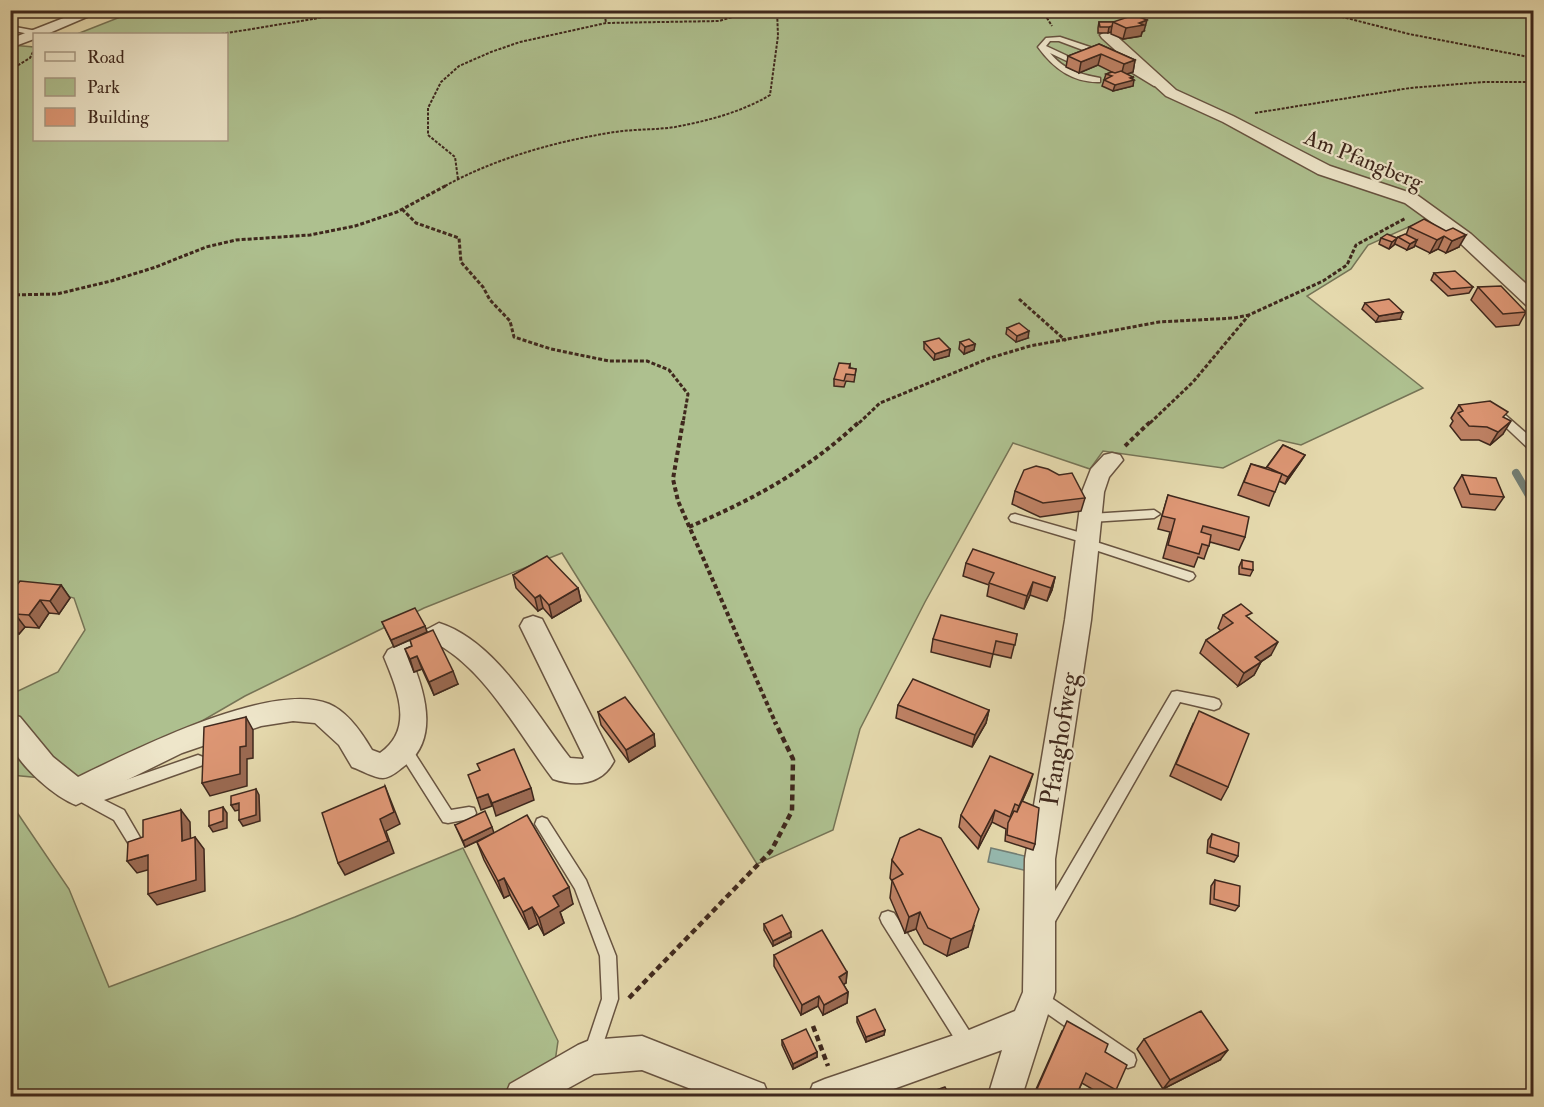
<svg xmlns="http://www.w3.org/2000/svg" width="1544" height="1107" viewBox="0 0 1544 1107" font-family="'IM FELL Double Pica',serif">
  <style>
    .green { fill: #aec08f; stroke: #767456; stroke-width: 1.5 }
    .water { fill: #96b9af; stroke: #737f75; stroke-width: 1.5 }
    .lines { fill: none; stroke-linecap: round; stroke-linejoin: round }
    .stream { stroke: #737f75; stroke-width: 8 }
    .lane-casing { stroke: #685441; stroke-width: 3 }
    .street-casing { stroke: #685441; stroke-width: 3 }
    .path-far3 { stroke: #3f281d; stroke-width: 2; stroke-dasharray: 3 1.5; stroke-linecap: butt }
    .path-far2 { stroke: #3f281d; stroke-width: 3; stroke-dasharray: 4 2; stroke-linecap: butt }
    .path-far1 { stroke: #3f281d; stroke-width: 4; stroke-dasharray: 4.5 3; stroke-linecap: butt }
    .path { stroke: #3f281d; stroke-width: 4.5; stroke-dasharray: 6 4; stroke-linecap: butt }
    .lane { fill: #eee6ca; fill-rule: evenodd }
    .street { fill: #eee6ca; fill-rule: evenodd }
    .wall { fill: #bf8265; stroke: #3f281d; stroke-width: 1.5 }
    .shaded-wall { fill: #9b6a52; stroke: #3f281d; stroke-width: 1.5 }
    .building { fill: #de9775; stroke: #3f281d; stroke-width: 1.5 }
    .labels { text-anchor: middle; stroke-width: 4.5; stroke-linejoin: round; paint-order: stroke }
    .far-street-label { font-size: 22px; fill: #3f281d; stroke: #eee6ca }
    .street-label { font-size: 26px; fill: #3f281d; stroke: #eee6ca }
  </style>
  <rect width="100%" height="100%" fill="#e5d9ad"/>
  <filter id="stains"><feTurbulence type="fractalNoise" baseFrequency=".00333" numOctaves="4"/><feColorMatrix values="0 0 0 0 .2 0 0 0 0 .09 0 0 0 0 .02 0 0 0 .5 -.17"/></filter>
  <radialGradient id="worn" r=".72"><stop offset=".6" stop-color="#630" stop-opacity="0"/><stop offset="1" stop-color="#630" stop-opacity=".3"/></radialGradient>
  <g class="green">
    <path d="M138,10L1533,11V308L1465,247L1424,220L1368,245L1351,269L1307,296L1423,388L1301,445L1279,440L1223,468L1103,451L1090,469L1013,443L925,602L860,729L833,830L757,864L562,553L424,608L245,696L95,783L11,775L10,692L14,693L58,672L85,630L74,598L19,583L11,584V45L34,47V140H226V34H77Z"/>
    <path d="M10,802L69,889L109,987L295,917L463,848L558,1041L550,1096H11Z"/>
  </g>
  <path class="water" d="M991,848L1029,857L1028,871L988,862Z"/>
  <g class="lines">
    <path class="stream" d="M1516,473L1534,504"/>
    <defs>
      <g id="lane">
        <path d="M10,26L37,31L40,33L34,35L10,30Z"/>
        <path d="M1060,37L1105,52V56H1099L1059,41H1050L1046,46L1076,60L1069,62L1050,53C1064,70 1079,74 1100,78V82C1073,83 1053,68 1038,47L1046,38Z"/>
        <path d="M1118,60H1124L1161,84L1154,86L1118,64Z"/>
        <path d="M1499,412L1503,413L1534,440V451L1530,450L1495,417L1494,415Z"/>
        <path d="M1154,510L1160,514L1154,518L1091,522L1085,518L1091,514Z"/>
        <path d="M1015,514L1092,536L1093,541L1193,573L1195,576L1193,579L1189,581L1083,546L1082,542L1011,521L1009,518L1011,515Z"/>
        <path d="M1177,691L1214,698L1219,700L1221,704L1219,708L1214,710L1180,702L1053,925L1047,927L1041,925L1039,920L1041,915L1172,692Z"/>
        <path d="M405,744L410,746L451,810L469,807L474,808L476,813L474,818L448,823L443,822L400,754L398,750L400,746Z"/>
        <path d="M198,755L203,757L205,761L203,765L104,800L124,810L142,841L140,846L135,848L130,846L114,820L81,802L79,798L81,794L88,793Z"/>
        <path d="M542,817L547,819L586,880L616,956L618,999L598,1059L592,1061L586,1059L584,1053L602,999L600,956L575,889L535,824L537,819Z"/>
        <path d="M888,911L894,913L975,1040L977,1046L975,1052L969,1054L963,1052L882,923L880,918L882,913Z"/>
        <path d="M1038,989L1134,1054L1136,1060L1134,1066L1128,1068L1122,1066L1032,1003L1030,997L1032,991Z"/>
      </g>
      <g id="street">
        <path d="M84,10H103L47,34H34V39L10,48V39Z"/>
        <path d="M1107,31L1112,32L1176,90L1233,116L1330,166L1417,195L1471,234L1534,291V308L1527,306L1459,242L1405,203L1318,174L1223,122L1166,96L1102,38L1100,35Z"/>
        <path d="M1112,453L1120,455L1123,460L1109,477L1104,492L1091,620L1055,859V992L1022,1096H988L1002,1050L874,1096H808L813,1084L825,1079L969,1030L1015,1011L1023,992L1025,859L1065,620L1082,492L1091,469L1104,455Z"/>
        <path d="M533,616L542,619L614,761C602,785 576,787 553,779C520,736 487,672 439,645L412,661C426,695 439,742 403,767C398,771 390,778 383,778C374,778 361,770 352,767L339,745L315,723L293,721L261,726L182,753L76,805C55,797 22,768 12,747C8,739 10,723 10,714L20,717L53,757L78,777C132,751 271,680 329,704C348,712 362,733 372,750L380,753C415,729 397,689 384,657L388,650L439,623C496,641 535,713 570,758L583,759L584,757L520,626L524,619Z"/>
        <path d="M642,1036L764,1084L769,1096H709L642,1070L594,1074L554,1096H505L510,1084L578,1045L590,1040Z"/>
      </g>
    </defs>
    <use href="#lane" class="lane-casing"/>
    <use href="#street" class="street-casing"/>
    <g class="path-far3">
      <path d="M604,10L606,23"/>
      <path d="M1042,10L1052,26"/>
      <path d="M1315,10L1409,34L1534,58"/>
      <path d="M314,19L348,10"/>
      <path d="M221,34L313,19L324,10"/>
      <path d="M10,70L30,58L33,52"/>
      <path d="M1255,113L1410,88L1484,82H1534"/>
      <path d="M458,179L455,157L428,135V108L441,82L459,66L491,52L520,42L606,23L719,21L756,10"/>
      <path d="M445,186C496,158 557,141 615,132C635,129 655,130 675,127C707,121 742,112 770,95L778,36L777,10"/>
    </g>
    <g class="path-far2">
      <path d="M402,209L416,223L459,238L461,262L483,287L490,300L510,321L514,337L551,349L609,361H647L669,370L688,394L683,423"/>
      <path d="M10,295L57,294L111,281L156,267L206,247L236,240L310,235L355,226L397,212L447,185"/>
      <path d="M1019,299L1066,341"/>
      <path d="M859,423L880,403L990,358L1030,346L1159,322L1234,318L1249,315"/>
      <path d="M1150,423L1193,382L1249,315L1323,281L1347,265L1356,245L1406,218"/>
    </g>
    <g class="path-far1">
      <path d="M683,421L673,479L678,501L776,724"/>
      <path d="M1125,446L1151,421"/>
      <path d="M689,527C754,499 808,470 860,421"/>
    </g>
    <g class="path">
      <path d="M629,998L771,851L792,811L793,759L775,722"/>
      <path d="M813,1026L828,1066"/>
    </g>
    <use href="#lane" class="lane"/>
    <use href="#street" class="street"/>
  </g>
  <g class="wall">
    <path d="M1099,22H1114L1144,31L1142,32L1141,36L1123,39L1111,34V32L1108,33H1098V28Z"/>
    <path d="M1099,44L1135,60L1133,72L1127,74L1133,79V86L1113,91L1102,86L1106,74L1112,72L1098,65L1079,73L1066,67L1068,56Z"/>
    <path d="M1409,227L1446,231L1459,247L1446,253L1438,249L1430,253L1414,245V247L1407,250L1395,244L1389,249L1379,244L1381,238H1397L1398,237L1406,235Z"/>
    <path d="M1434,273L1473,287L1469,293L1448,296L1431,280Z"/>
    <path d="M1478,287L1526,312L1519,325L1496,327L1471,300Z"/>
    <path d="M1365,303L1400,319L1376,322L1362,309Z"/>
    <path d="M1007,328L1028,338L1016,342L1006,334Z"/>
    <path d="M924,342L950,349L949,356L934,360L924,349Z"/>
    <path d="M960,342L975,344L974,350L964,354L959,349Z"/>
    <path d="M850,364V368L856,369L854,382L846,381L844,387L834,386V379Z"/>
    <path d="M1533,396V404L1530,401Z"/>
    <path d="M1459,405L1504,418L1503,434L1490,445L1479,440H1461L1450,426L1453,421L1451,418Z"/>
    <path d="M1283,445L1305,455L1301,461L1285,484L1279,481L1269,506L1238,495L1251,464L1266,468Z"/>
    <path d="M1059,475L1085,498L1081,511L1040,517L1012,504L1015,491Z"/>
    <path d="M1462,475L1504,497L1495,510L1462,507L1454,488Z"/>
    <path d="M1168,495L1245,537L1239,550L1210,542L1204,559L1198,557L1194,567L1163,558L1170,532L1158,529Z"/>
    <path d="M1242,560L1253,570L1250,576L1239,574V567Z"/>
    <path d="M966,563L1055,577L1052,590L1047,601L1030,595L1024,609L987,596L989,585L963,576Z"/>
    <path d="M513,575L578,588L581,601L552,618L543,608L538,611L516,588Z"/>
    <path d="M61,585L70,598L59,614L49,613L39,628L25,627L19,634L10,633V594Z"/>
    <path d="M1223,615L1249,618L1271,655L1261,662L1254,675L1238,686L1200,653L1206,640L1221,631L1218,628Z"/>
    <path d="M382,622L425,626L427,632L412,639L458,684L434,695L422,669L414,672L410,662L405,649L412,646L410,640L394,647Z"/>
    <path d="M1017,634L1011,658L993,654L990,667L931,652L933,639Z"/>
    <path d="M898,705L989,710L986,723L972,747L896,718Z"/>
    <path d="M598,712L654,734L655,746L629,762L601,725Z"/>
    <path d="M1193,724L1228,787L1221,800L1170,776Z"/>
    <path d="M1029,786L1022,801L1035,844L1033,850L1005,841L1006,829L992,822L978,849L959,827L961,815Z"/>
    <path d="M455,825L494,833L573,904L560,912L564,923L544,935L538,924L529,929L510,895L504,898L484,860L477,842L486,837L465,847Z"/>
    <path d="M1212,834L1238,856L1234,862L1207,853L1208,840Z"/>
    <path d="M892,860L968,947L947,956L924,944L916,929L905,933L890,898L892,881L890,878Z"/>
    <path d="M1215,880L1239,906L1235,911L1210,904L1211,886Z"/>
    <path d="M764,924L791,937L773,946L764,930Z"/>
    <path d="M774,955L847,972L846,983L843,984L848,992L847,1003L823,1015L818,1006L801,1015L774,966Z"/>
    <path d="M857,1017L885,1030L884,1035L866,1042L857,1022Z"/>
    <path d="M1062,1031L1105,1052L1116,1090L1112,1096H1104L1082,1083L1076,1096H1033Z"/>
    <path d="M1144,1039L1220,1060L1163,1089L1137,1049Z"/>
    <path d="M782,1040L817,1052V1057L793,1069L782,1045Z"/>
  </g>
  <g class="shaded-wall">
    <path d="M1147,20L1144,31L1142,32L1141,36L1123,39L1126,28Z"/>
    <path d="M1112,26L1111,32L1108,33L1109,27Z"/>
    <path d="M1101,54L1098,65L1079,73L1081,62Z"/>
    <path d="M1135,60L1133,72L1121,76L1124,64Z"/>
    <path d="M1133,77L1132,80H1134L1133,86L1113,91L1115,85Z"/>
    <path d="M1466,235L1459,247L1446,253L1452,241Z"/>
    <path d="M1444,236L1438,249L1430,253L1437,240Z"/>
    <path d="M1397,238L1394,245L1389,249L1392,242Z"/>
    <path d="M1417,240L1414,247L1407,250L1410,244Z"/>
    <path d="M1403,312L1400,319L1376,322L1379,316Z"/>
    <path d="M1029,331L1028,338L1016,342L1017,336Z"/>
    <path d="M975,344L974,350L964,354L965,347Z"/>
    <path d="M950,349L949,356L934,360L935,354Z"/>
    <path d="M1511,421L1503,434L1490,445L1498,432Z"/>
    <path d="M1305,455L1301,461L1285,484L1288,477Z"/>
    <path d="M1055,577L1052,590L1047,601L1051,588Z"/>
    <path d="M1033,582L1030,595L1024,609L1027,596Z"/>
    <path d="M61,585L70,598L59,614L50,601Z"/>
    <path d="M578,588L581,601L552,618L549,605Z"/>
    <path d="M540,595L543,608L538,611L535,598Z"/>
    <path d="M40,600L49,613L39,628L29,615Z"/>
    <path d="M15,614L25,627L19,634L10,622V619Z"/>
    <path d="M425,626L427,632L394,647L391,640Z"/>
    <path d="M1278,642L1271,655L1248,670L1255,657Z"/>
    <path d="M417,656L422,669L414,672L410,659Z"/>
    <path d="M1261,662L1254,675L1238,686L1244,673Z"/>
    <path d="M453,671L458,684L434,695L429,682Z"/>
    <path d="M989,710L986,723L972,747L975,735Z"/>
    <path d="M246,717L253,730V758L247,759V786L210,796L202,783Z"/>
    <path d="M654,734L655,746L629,762L626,750Z"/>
    <path d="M1033,774L1029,786L1015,818L1019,806Z"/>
    <path d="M385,786L400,824L386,831L394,853L345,875L338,863L380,819Z"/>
    <path d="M531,788L534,800L496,816L492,803Z"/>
    <path d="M256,789L259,795L260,821L243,826L239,820Z"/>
    <path d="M488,794L492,806L481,810L477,798Z"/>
    <path d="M239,803L243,809L235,811L231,805Z"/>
    <path d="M223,807L227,813V828L213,832L209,826Z"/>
    <path d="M181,810L190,822L191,853L182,841Z"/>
    <path d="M995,810L992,822L978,849L981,837Z"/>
    <path d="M492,827L494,833L465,847L463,841Z"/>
    <path d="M195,837L204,849L205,891L157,905L148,894Z"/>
    <path d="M148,855L158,867L137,873L127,861Z"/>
    <path d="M504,878L510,895L504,898L498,881Z"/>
    <path d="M569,887L573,904L560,912L564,923L544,935L539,918L553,896Z"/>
    <path d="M532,907L538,924L529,929L523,912Z"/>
    <path d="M920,912L916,929L905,933L909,917Z"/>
    <path d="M974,926L968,947L947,956L951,939Z"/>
    <path d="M791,932V937L773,946V941Z"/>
    <path d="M847,972L846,983L838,988L839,977Z"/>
    <path d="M848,992L847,1003L823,1015L824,1005Z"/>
    <path d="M819,996L818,1006L801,1015L802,1005Z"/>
    <path d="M885,1030L884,1035L866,1042V1037Z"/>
    <path d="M1228,1050L1220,1060L1163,1089L1170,1080Z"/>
    <path d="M817,1052V1057L793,1069V1064Z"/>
  </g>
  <g class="building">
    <path d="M1134,15L1147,20L1139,23L1144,25L1126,28L1113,22Z"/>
    <path d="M1099,22H1114H1113L1112,26L1109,27H1100Z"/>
    <path d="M1099,44L1135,60L1124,64L1101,54L1081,62L1068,56Z"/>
    <path d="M1121,71L1133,77L1130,78L1134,80L1115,85L1104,80L1112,76L1106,74L1112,72L1115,73Z"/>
    <path d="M1424,219L1446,231L1453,228L1466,235L1452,241L1444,236L1437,240L1409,227Z"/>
    <path d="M1387,234L1397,238L1392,242L1381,238Z"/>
    <path d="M1405,234L1417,240L1410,244L1398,237Z"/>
    <path d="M1455,271L1473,287L1451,289L1434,273Z"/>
    <path d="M1501,286L1526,312L1503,314L1478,287Z"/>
    <path d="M1389,299L1403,312L1379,316L1365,303Z"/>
    <path d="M1019,323L1029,331L1017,336L1007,328Z"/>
    <path d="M939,338L950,349L935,354L924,342Z"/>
    <path d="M969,339L975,344L965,347L960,342Z"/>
    <path d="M839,363L850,364L849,368L856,369L855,375L846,374L844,381L834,379Z"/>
    <path d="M1490,401L1508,412L1503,417L1511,421L1498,432L1487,427L1469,426L1458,413L1463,411L1459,405Z"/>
    <path d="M1283,445L1305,455L1288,477L1267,467Z"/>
    <path d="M1251,464L1282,474L1275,492L1244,482Z"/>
    <path d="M1036,466L1048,469L1059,475L1072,473L1085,498L1043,503L1015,491L1024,470Z"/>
    <path d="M1462,475L1496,478L1504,497L1470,494Z"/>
    <path d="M1168,495L1249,517L1245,537L1203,526L1201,532L1211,535L1209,546L1202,544L1199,554L1168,545L1175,519L1162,516Z"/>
    <path d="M973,549L1055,577L1051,588L1033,582L1027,596L989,583L994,573L966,563Z"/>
    <path d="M547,556L578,588L549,605L540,595L535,598L513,575Z"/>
    <path d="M1242,560L1253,562V570L1242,568Z"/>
    <path d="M20,581L61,585L50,601L40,600L29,615L15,614L10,619V594Z"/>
    <path d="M1241,604L1252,613L1246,616L1278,642L1255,657L1261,662L1244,673L1206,640L1233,623L1223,615Z"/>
    <path d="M415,608L425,626L391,640L382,622Z"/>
    <path d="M941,615L1017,634L1015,645L996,641L993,654L933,639Z"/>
    <path d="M433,630L453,671L429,682L417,656L410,659L405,649L412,646L410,640Z"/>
    <path d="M913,679L989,710L975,735L898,705Z"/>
    <path d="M625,697L654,734L626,750L598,712Z"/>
    <path d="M1199,711L1249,734L1228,787L1176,764Z"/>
    <path d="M246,717V746L240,747V774L202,783L204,727Z"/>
    <path d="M514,749L531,788L492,803L488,794L477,798L468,775L480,770L477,764Z"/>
    <path d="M990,756L1033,774L1019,806L1015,804L1010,817L995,810L981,837L961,815Z"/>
    <path d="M385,786L394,812L380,819L388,841L338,863L322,813Z"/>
    <path d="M256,789V815L239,820V803L231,805V796Z"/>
    <path d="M1022,801L1039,808L1035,844L1007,835L1008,823L1014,811L1017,812Z"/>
    <path d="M223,807V821L209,826V811Z"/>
    <path d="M181,810L182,841L195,837L196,880L148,894V855L127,861L128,842L143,837V820Z"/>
    <path d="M485,811L492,827L463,841L455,825Z"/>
    <path d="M527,815L569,887L553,896L559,906L539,918L532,907L523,912L504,878L498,881L477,842Z"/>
    <path d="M919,829L941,838L979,909L972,930L951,939L928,928L920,912L909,917L892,880L903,874L892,860L900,838Z"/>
    <path d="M1212,834L1239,843L1238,856L1210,847Z"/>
    <path d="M1215,880L1240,886L1239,906L1214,899Z"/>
    <path d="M782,915L791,932L773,941L764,924Z"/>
    <path d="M822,930L847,972L839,977L848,992L824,1005L819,996L802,1005L774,955Z"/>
    <path d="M875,1009L885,1030L866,1037L857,1017Z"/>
    <path d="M1201,1011L1228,1050L1170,1080L1144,1039Z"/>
    <path d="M1067,1021L1108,1044L1105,1052L1127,1065L1116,1090L1086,1073L1076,1096H1049L1037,1089Z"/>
    <path d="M806,1029L817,1052L793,1064L782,1040Z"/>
    <path d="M945,1087L950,1096H919Z"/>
  </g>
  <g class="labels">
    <g class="far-street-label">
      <text transform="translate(1364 159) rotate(22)" y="8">Am Pfangberg</text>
    </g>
    <g class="street-label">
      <text transform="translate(1059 739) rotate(-81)" y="9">Pfanghofweg</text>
    </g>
  </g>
  <rect width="1544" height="1107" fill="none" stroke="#e5d9ad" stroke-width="36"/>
  <rect x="12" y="12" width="1520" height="1083" fill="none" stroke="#3f281d" stroke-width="3"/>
  <rect x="18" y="18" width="1508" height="1071" fill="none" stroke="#3f281d" stroke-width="1.5"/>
  <rect x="33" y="33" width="195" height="108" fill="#eee6ca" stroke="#a89a85" stroke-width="1.5"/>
  <rect x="45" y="52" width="30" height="9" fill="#eee6ca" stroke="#a89a85" stroke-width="1.5"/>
  <text x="87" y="63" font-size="18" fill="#3f281d">Road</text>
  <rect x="45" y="78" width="30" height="18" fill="#aec08f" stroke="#a89a85" stroke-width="1.5"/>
  <text x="87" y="93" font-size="18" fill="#3f281d">Park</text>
  <rect x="45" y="108" width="30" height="18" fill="#de9775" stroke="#a89a85" stroke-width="1.5"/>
  <text x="87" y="123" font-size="18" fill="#3f281d">Building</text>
  <rect width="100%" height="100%" filter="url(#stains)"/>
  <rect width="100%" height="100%" fill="url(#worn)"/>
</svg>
